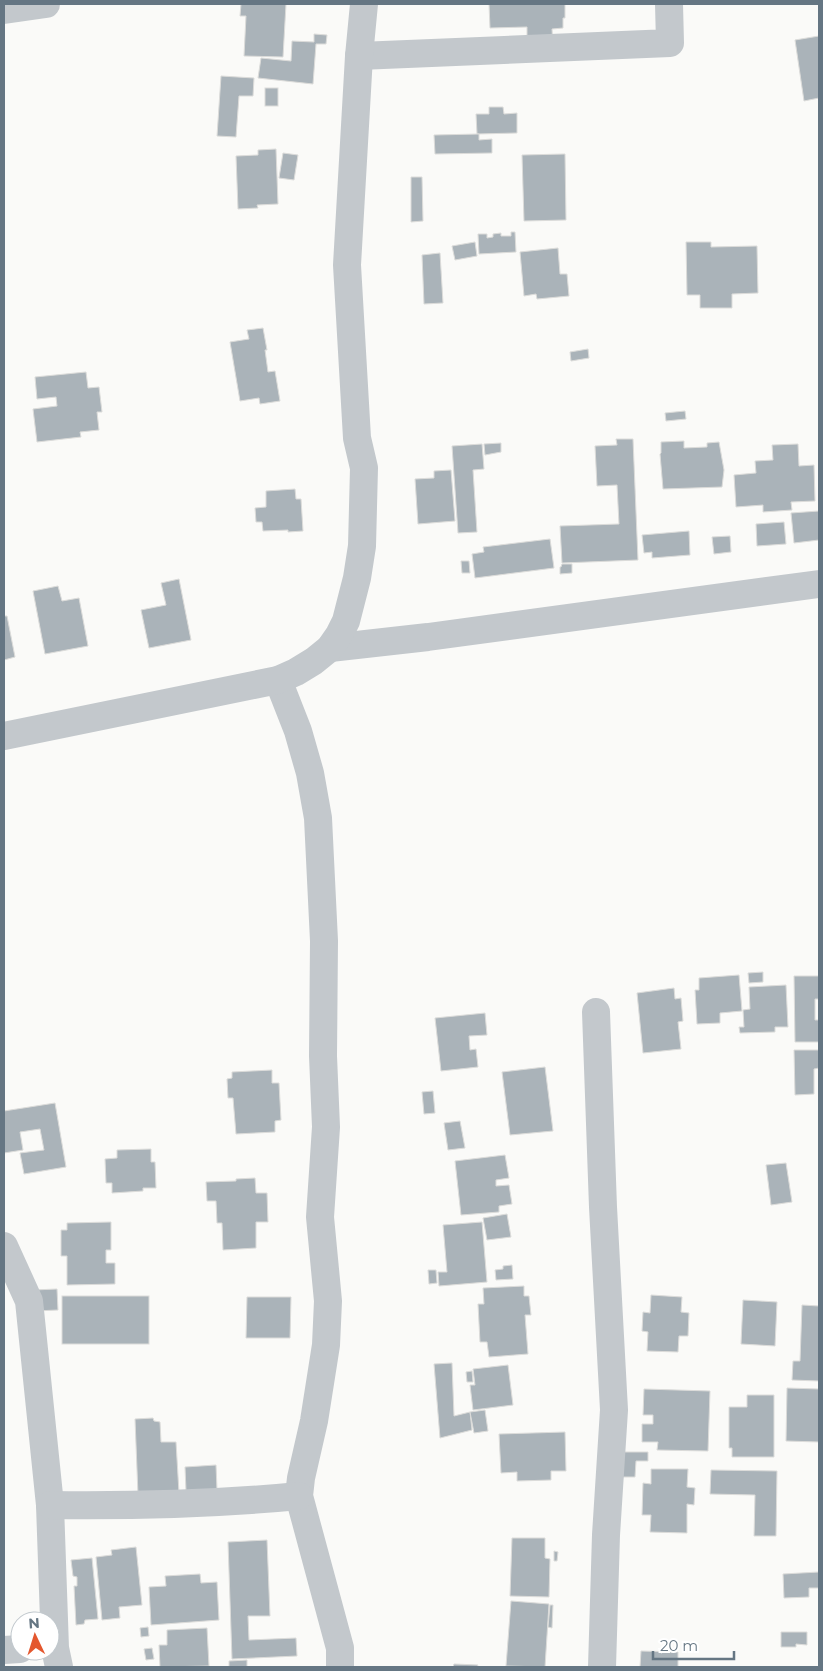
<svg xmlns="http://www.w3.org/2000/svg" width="823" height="1671" viewBox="0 0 823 1671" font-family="Montserrat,sans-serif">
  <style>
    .building { fill: #aab3b9; stroke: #dcdcda }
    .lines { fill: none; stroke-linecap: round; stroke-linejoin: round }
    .minor { stroke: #c3c8cc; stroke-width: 28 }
  </style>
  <rect width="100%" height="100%" fill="#fafaf8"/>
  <g class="building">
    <path d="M241,4H286L283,57L244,56L246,16H240Z"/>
    <path d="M489,4H565V18H563V28L552,29L553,47L527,48V27L490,28Z"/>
    <path d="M314,34L327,35L326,44H316L313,84L258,78L261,58L291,61L292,41L314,42Z"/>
    <path d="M819,36V98L804,101L795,40Z"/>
    <path d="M221,76L254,78L253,96H239L236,137L217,136Z"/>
    <rect x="265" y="88" width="13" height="18"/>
    <path d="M489,107H503L504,114L517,113V133L477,134L476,114H489Z"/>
    <path d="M479,134V140L492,139V153L435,154L434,135Z"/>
    <path d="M276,149L278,204L257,205L258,208L238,209L236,156L258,155V150Z"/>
    <path d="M283,153L298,155L294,180L279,178Z"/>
    <path d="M565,154L566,220L524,221L522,155Z"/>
    <path d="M411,177H422L423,221L411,222Z"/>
    <path d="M511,232H515L516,252L479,254L478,234H487V238L493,237V234L501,233V236H511Z"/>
    <path d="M475,242L477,256L455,260L452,246Z"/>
    <path d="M686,242H711V247L757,246L758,293L732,294V308H700V295H687Z"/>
    <path d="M558,248L560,274H567L569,296L537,299L536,294L524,296L520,252Z"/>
    <path d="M440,253L443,303L424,304L422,255Z"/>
    <path d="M263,328L267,350H265L268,372L275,371L280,401L260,404L259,398L240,401L230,342L249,339L247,330Z"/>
    <path d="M588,349L589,358L571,361L570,352Z"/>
    <path d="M86,372L88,388L99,387L102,412H97L99,430L80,432L81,437L37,442L33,409L57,406L56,397L37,399L35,377Z"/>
    <path d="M685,411L686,419L666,421L665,413Z"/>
    <path d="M616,439H633L638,560L562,563L560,526L619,524L617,485L597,486L595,446L617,445Z"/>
    <path d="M684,441V448L707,447V443L719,442L724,470L722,487L663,489L660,454L661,453V442Z"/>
    <path d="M501,443V452L485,455L484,444Z"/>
    <path d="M482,444L484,469L473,470L477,532L458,533L452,446Z"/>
    <path d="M798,444L799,466L814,465L815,501L791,502L792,510L763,512V505L736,507L734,475L756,473L755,461L773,460L772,445Z"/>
    <path d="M451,470L455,521L418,524L415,479L434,478V471Z"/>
    <path d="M295,489L296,499H301L303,531L288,532V530L263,531L262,522H256L255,508L266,507V491Z"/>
    <path d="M819,511V540L794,543L791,513Z"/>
    <path d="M784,522L786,544L757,546L756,524Z"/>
    <path d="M689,531L690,555L652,558V552L644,553L642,535Z"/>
    <path d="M730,536L731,552L714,554L712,537Z"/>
    <path d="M550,539L554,568L475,578L472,554L484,552L483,547Z"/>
    <path d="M461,561H469L470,573H462Z"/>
    <path d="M562,564H572V573L560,574V567H561Z"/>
    <path d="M179,579L191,640L149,648L141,610L166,605L161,583Z"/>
    <path d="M58,586L62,601L79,598L88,646L45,654L33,591Z"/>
    <path d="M4,616H7L15,657L4,660Z"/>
    <path d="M763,972V982L749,983L748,973Z"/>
    <path d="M739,975L742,1011L720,1013V1023L697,1024L695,990H699V978Z"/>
    <path d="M794,976H819V999H815V1020H819V1042H795Z"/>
    <path d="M786,985L788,1027H775V1032L740,1033L739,1027H744L743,1010L750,1009L749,987Z"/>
    <path d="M674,988L675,999L681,998L683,1021L678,1022L681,1049L643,1053L637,993Z"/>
    <path d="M485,1013L487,1035L469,1036L470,1050L476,1049L478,1067L441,1071L435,1018Z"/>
    <path d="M794,1050H819V1068L814,1069V1094L795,1095Z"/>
    <path d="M545,1067L553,1131L510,1135L502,1072Z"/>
    <path d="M272,1070V1083H279L281,1120L275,1121V1132L236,1134L233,1098H228L227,1079L232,1078V1072Z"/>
    <path d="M433,1091L435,1113L424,1114L422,1092Z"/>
    <path d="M55,1103L66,1167L24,1174L20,1153L44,1150L40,1129L20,1132L23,1150L4,1153V1111Z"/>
    <path d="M460,1121L465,1148L448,1150L444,1123Z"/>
    <path d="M151,1149V1162H155L156,1188H143V1191L112,1193V1183H106L105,1159L117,1158V1150Z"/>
    <path d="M505,1155L509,1178L496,1180V1186L509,1185L512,1204L499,1206V1212L461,1215L455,1161Z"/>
    <path d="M786,1163L792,1202L771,1205L766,1165Z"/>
    <path d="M255,1178L256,1193H267L268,1222H256V1248L223,1250L222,1223H217L216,1201H207L206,1182L236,1181V1179Z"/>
    <path d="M507,1214L511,1237L487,1240L483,1218Z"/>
    <path d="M111,1222V1250H106V1263H115V1284L67,1285V1256H61V1230H67V1223Z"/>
    <path d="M482,1222L487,1282L439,1286L438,1272H447L443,1225Z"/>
    <path d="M512,1265L513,1279L496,1280L495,1270L503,1269V1266Z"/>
    <path d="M428,1270H436L437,1283L429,1284Z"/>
    <path d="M524,1286V1296H529L531,1315H525L528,1354L489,1357L487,1342H480L478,1304H484L483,1288Z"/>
    <path d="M57,1289L58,1310L34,1311L33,1290Z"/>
    <path d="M651,1295L682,1297L681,1312L689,1313L688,1336H679L678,1352L647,1351L648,1332L642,1331L643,1312L650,1313Z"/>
    <rect x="62" y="1296" width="87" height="48"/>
    <path d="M247,1297H291L290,1338H246Z"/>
    <path d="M743,1300L777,1302L775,1346L741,1344Z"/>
    <path d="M802,1305L819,1306V1381L792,1380L793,1361H800Z"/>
    <path d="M452,1363L454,1416L470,1412L472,1430L440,1438L434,1364Z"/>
    <path d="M508,1365L513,1405L473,1410L470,1385H475L473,1369Z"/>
    <path d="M472,1371L473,1382H467L466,1372Z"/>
    <path d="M787,1388L819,1389V1442L786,1441Z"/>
    <path d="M644,1389L710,1391L708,1451L657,1450L658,1442H642V1424H653V1415H643Z"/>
    <path d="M747,1395H774V1457H732V1448H729V1407H747Z"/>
    <path d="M485,1410L488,1431L474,1433L470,1412Z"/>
    <path d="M153,1418L154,1421L160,1422L161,1442H176L179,1493L138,1495L135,1419Z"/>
    <path d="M565,1432L566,1471H551V1480L517,1481V1472L501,1473L499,1434Z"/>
    <path d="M621,1452H648V1461H636L635,1477H621Z"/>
    <path d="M216,1465L217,1490L186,1491L185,1467Z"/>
    <path d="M651,1469H688L687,1487L695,1488L694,1505L687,1504V1533L650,1532L651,1515H642L643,1483L651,1484Z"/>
    <path d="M711,1470L777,1471L776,1536H754L755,1495L710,1494Z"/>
    <path d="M512,1538H545V1558L550,1559L549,1597L510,1596Z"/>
    <path d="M267,1540L270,1616H248L249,1640L296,1638L297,1656L232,1659L228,1542Z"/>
    <path d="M136,1547L142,1605L119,1607L120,1618L102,1620L96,1557L112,1555L111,1550Z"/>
    <path d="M554,1551L558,1552L557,1561H554Z"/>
    <path d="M92,1558L98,1619L85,1620L84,1624L76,1625L74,1586H77V1577L73,1576L71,1560Z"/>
    <path d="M819,1572V1588H809V1597L784,1598L783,1574Z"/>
    <path d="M200,1574L201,1583L217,1582L219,1620L151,1625L149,1587L166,1586L165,1576Z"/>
    <path d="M511,1601L549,1604L545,1667L506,1666Z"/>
    <path d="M550,1605H553L552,1628L548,1627Z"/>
    <path d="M148,1627L149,1636L141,1637L140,1628Z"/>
    <path d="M207,1628L209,1666L160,1667L159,1645H167V1630Z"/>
    <path d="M781,1632H807V1645L796,1644V1647H781Z"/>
    <path d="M152,1648L154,1659L146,1660L144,1649Z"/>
    <path d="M641,1651L678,1652V1667H640Z"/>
    <path d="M247,1660V1667H259H229V1661Z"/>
    <path d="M454,1664L478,1665L477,1667H453Z"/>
  </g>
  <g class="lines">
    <g class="minor">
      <path d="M4,10L46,4"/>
      <path d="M359,56L670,43L669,4"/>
      <path d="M330,648L428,637L819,584"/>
      <path d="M278,680L298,731L310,773L318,818L324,941L323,1056L326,1127L320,1217L328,1301L326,1345L314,1421L301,1478L299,1496L340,1648V1667"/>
      <path d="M4,736L278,680L296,672L314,661L330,648L339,635L346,621L357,578L362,546L364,468L357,438L347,265L359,56L364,4"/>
      <path d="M596,1012L603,1207L614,1410L606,1535L602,1667"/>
      <path d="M4,1246L29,1301L50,1505L55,1648L59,1667"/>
      <path d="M50,1505C133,1506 216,1504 299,1496"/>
      <path d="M4,1650L20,1649"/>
    </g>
  </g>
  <rect width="823" height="1671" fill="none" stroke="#657683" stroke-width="10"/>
  <g transform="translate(35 1636) rotate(356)"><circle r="24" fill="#ffffff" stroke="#c1c8cd"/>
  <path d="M0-4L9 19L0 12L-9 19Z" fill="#e4572e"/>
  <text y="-8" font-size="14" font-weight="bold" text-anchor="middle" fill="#657683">N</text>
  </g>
  <path d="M653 1651v8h81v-8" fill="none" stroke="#657683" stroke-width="2.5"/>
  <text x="660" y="1651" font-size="15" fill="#657683" stroke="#ffffff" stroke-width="4" paint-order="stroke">20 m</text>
</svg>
